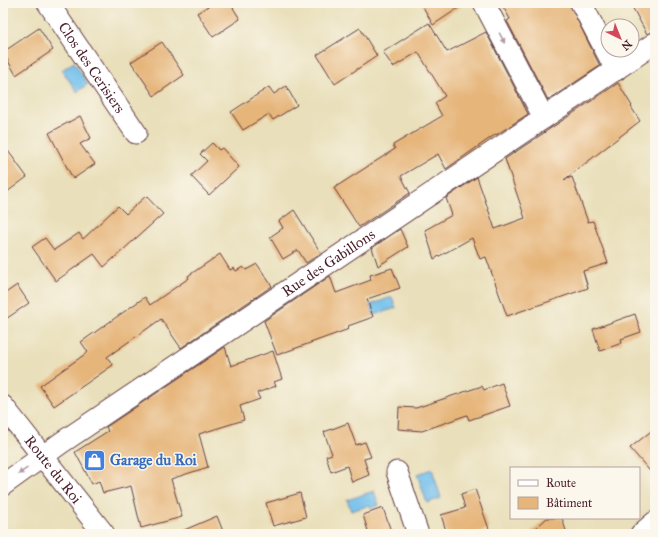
<svg xmlns="http://www.w3.org/2000/svg" width="658" height="537" viewBox="0 0 658 537" font-family="'IM FELL Great Primer',serif">
  <style>
    .water { fill: #72bfec; stroke: #5e6f8c }
    .building { fill: #e6b57a }
    .lines { fill: none; stroke-linecap: round; stroke-linejoin: round }
    .minor-casing { stroke: #623c40; stroke-width: 23 }
    .minor { stroke: #fff; stroke-width: 21 }
    .oneway { fill: #ae9aa0 }
    .labels { text-anchor: middle; stroke-width: 3; stroke-linejoin: round; paint-order: stroke }
    .street-label { font-size: 15px; fill: #4a1f2b; stroke: #fbf7ec }
    .shop-label { font-size: 15px; font-weight: bold; fill: #366cbe; stroke: #fbf7ec; text-anchor: start }
  </style>
  <rect width="100%" height="100%" fill="#fbf7ec"/>
  <filter id="ink" filterUnits="userSpaceOnUse"><feTurbulence type="fractalNoise" baseFrequency=".025" numOctaves="2"/><feDisplacementMap in="SourceGraphic" scale="8" xChannelSelector="R" yChannelSelector="G"/><feConvolveMatrix kernelMatrix="1 2 1 2 8 2 1 2 1" color-interpolation-filters="sRGB"/></filter>
  <filter id="wash" filterUnits="userSpaceOnUse"><feTurbulence type="fractalNoise" baseFrequency=".012" numOctaves="4" result="noise"/><feDisplacementMap in="SourceGraphic" scale="16" xChannelSelector="R" yChannelSelector="G"/><feGaussianBlur stdDeviation="0.9" result="paint"/><feColorMatrix in="noise" values="0 0 0 0 0 0 0 0 0 0 0 0 0 0 0 0 0 1.4 0 .05"/><feComposite in="paint" operator="in"/></filter>
  <g filter="url(#wash)">
    <rect width="100%" height="100%" fill="#e9dfba"/>
    <g class="water">
      <path d="M74,62L88,84L77,92L62,70Z"/>
      <path d="M392,297L396,308L374,315L370,305Z"/>
      <path d="M432,469L441,498L427,503L417,474Z"/>
      <path d="M374,491L379,505L371,508L370,505L351,511L347,500Z"/>
    </g>
    <g id="blocks">
      <g class="building">
        <path d="M213,3H230L240,19L213,37L197,13Z"/>
        <path d="M421,3H466L433,25Z"/>
        <path d="M501,3H569L600,66L548,100L507,21L510,19Z"/>
        <path d="M630,3H649L655,14V31L647,34Z"/>
        <path d="M429,23L447,52L486,32L528,114L496,135V134L446,169L438,154L401,176L410,193L359,227L334,188L395,149L393,145L442,116L435,103L445,96L418,52L393,67L383,52Z"/>
        <path d="M39,28L53,50L16,75L3,52Z"/>
        <path d="M360,28L377,56L335,84L317,55Z"/>
        <path d="M162,42L184,75L154,96L131,62Z"/>
        <path d="M618,83L632,106L631,107L640,121L564,180L572,177L588,222L593,221L608,263L583,271L588,288L507,316L486,257L480,259L472,238L434,259L425,230L452,215L446,198L477,177L495,229L525,218L505,159Z"/>
        <path d="M286,86L297,105L273,120L269,114L243,130L231,112L269,87L274,94Z"/>
        <path d="M80,116L91,138L80,144L95,164L73,179L49,133Z"/>
        <path d="M212,143L219,150L222,148L239,167L209,195L191,176L207,161L200,154Z"/>
        <path d="M3,144L27,177L3,195Z"/>
        <path d="M146,196L163,214L104,267L94,254L56,281L32,247L45,238L54,250L79,233L83,239L118,206L126,214Z"/>
        <path d="M294,210L321,253L306,263L298,250L283,259L270,237L283,228L279,221Z"/>
        <path d="M400,229L408,247L378,266L372,248Z"/>
        <path d="M220,254L230,270L234,268L236,271L243,267L246,270L257,264L272,286L181,348L161,319L107,357L113,365L54,406L40,386L88,352L81,342L145,297L150,305L189,278L188,276Z"/>
        <path d="M392,268L400,288L367,299L373,317L348,326L349,329L277,355L264,321L330,276L336,293L371,280L370,275Z"/>
        <path d="M17,285L29,303L3,321V295Z"/>
        <path d="M635,314L641,332L621,339L622,343L600,351L593,329Z"/>
        <path d="M225,347L231,366L273,351L282,379L274,382L276,386L257,393L260,399L240,406L244,420L199,434L208,467L171,479L182,517L141,528L131,486L103,493L99,481L92,484L75,452L108,431L106,427Z"/>
        <path d="M502,383L510,406L469,420L467,415L422,431L398,429L399,407L416,408L482,386L484,390Z"/>
        <path d="M348,423L356,445L365,442L371,457L364,459L369,475L352,482L347,466L331,472L326,456L332,454L324,432Z"/>
        <path d="M655,428V477L630,448Z"/>
        <path d="M475,489L489,529L473,534H447L441,515L465,508L461,494Z"/>
        <path d="M300,493L306,517L273,526L266,503Z"/>
        <path d="M383,508L392,534H369L363,515Z"/>
        <path d="M217,516L224,534H175Z"/>
        <path d="M547,518H562L567,534H529Z"/>
      </g>
    </g>
  </g>
  <g filter="url(#ink)">
    <use href="#blocks" fill-opacity="0" stroke="#623c40" stroke-width="1"/>
    <g class="lines">
      <defs>
        <g id="minor">
          <path id="s1" d="M48,3L136,133"/>
          <path d="M484,3L544,118"/>
          <path d="M581,3L616,70"/>
          <path id="s2" d="M3,406L104,534"/>
          <path d="M397,472L418,534"/>
          <path id="s3" d="M3,485L61,443L655,43"/>
          <path d="M641,534L655,522"/>
        </g>
      </defs>
      <use href="#minor" class="minor-casing"/>
      <use href="#minor" class="minor"/>
    </g>
    <defs><path id="oneway-solid" d="M-6-.8H1V-3.2L6.5 0L1 3.2V.8H-6Z"/></defs>
    <g class="oneway">
      <use href="#oneway-solid" transform="translate(502 38) rotate(62)"/>
      <use href="#oneway-solid" transform="translate(23 471) rotate(145)"/>
    </g>
  </g>
  <defs>
    <symbol id="shop-square" viewBox="-11 -11 22 22"><rect x="-9" y="-9" width="18" height="18" rx="4" fill="#3f7fe0" stroke="#fbf7ec"/><path d="M-5-2.5h2.3a2.7 3.5 0 0 1 5.4 0H5L5.5 6h-11ZM-1.5-2.5h3a1.5 2.3 0 0 0-3 0Z" fill="#fff"/></symbol>
  </defs>
  <g fill-rule="evenodd">
    <use href="#shop-square" x="82" y="448" width="25" height="25"/>
  </g>
  <g class="labels">
    <g class="street-label">
      <text dy="5" stroke="none"><textPath href="#s1" startOffset="78">Clos des Cerisiers</textPath></text>
      <text dy="5" stroke="none"><textPath href="#s3" startOffset="394">Rue des Gabillons</textPath></text>
      <text dy="5" stroke="none"><textPath href="#s2" startOffset="81">Route du Roi</textPath></text>
    </g>
    <g class="shop-label">
      <text x="110" y="465">Garage du Roi</text>
    </g>
  </g>
  <rect width="658" height="537" fill="none" stroke="#fbf7ec" stroke-width="16"/>
  <rect x="510" y="467" width="130" height="52" fill="#fbf7ec" stroke="#b4a19f"/>
  <rect x="518" y="480" width="20" height="6" fill="#ffffff" stroke="#b4a19f"/>
  <text x="546" y="487" font-size="12" fill="#4a1f2b">Route</text>
  <rect x="518" y="497" width="20" height="12" fill="#e6b57a" stroke="#b4a19f"/>
  <text x="546" y="507" font-size="12" fill="#4a1f2b">Bâtiment</text>
  <g transform="translate(620 38) rotate(137)"><circle r="19" fill="#fbf7ec" stroke="#b4a19f"/>
  <path d="M0-3L7 15L0 10L-7 15Z" fill="#d1495b"/>
  <text y="-6" font-size="11" font-weight="bold" text-anchor="middle" fill="#4a1f2b">N</text>
  </g>
</svg>
